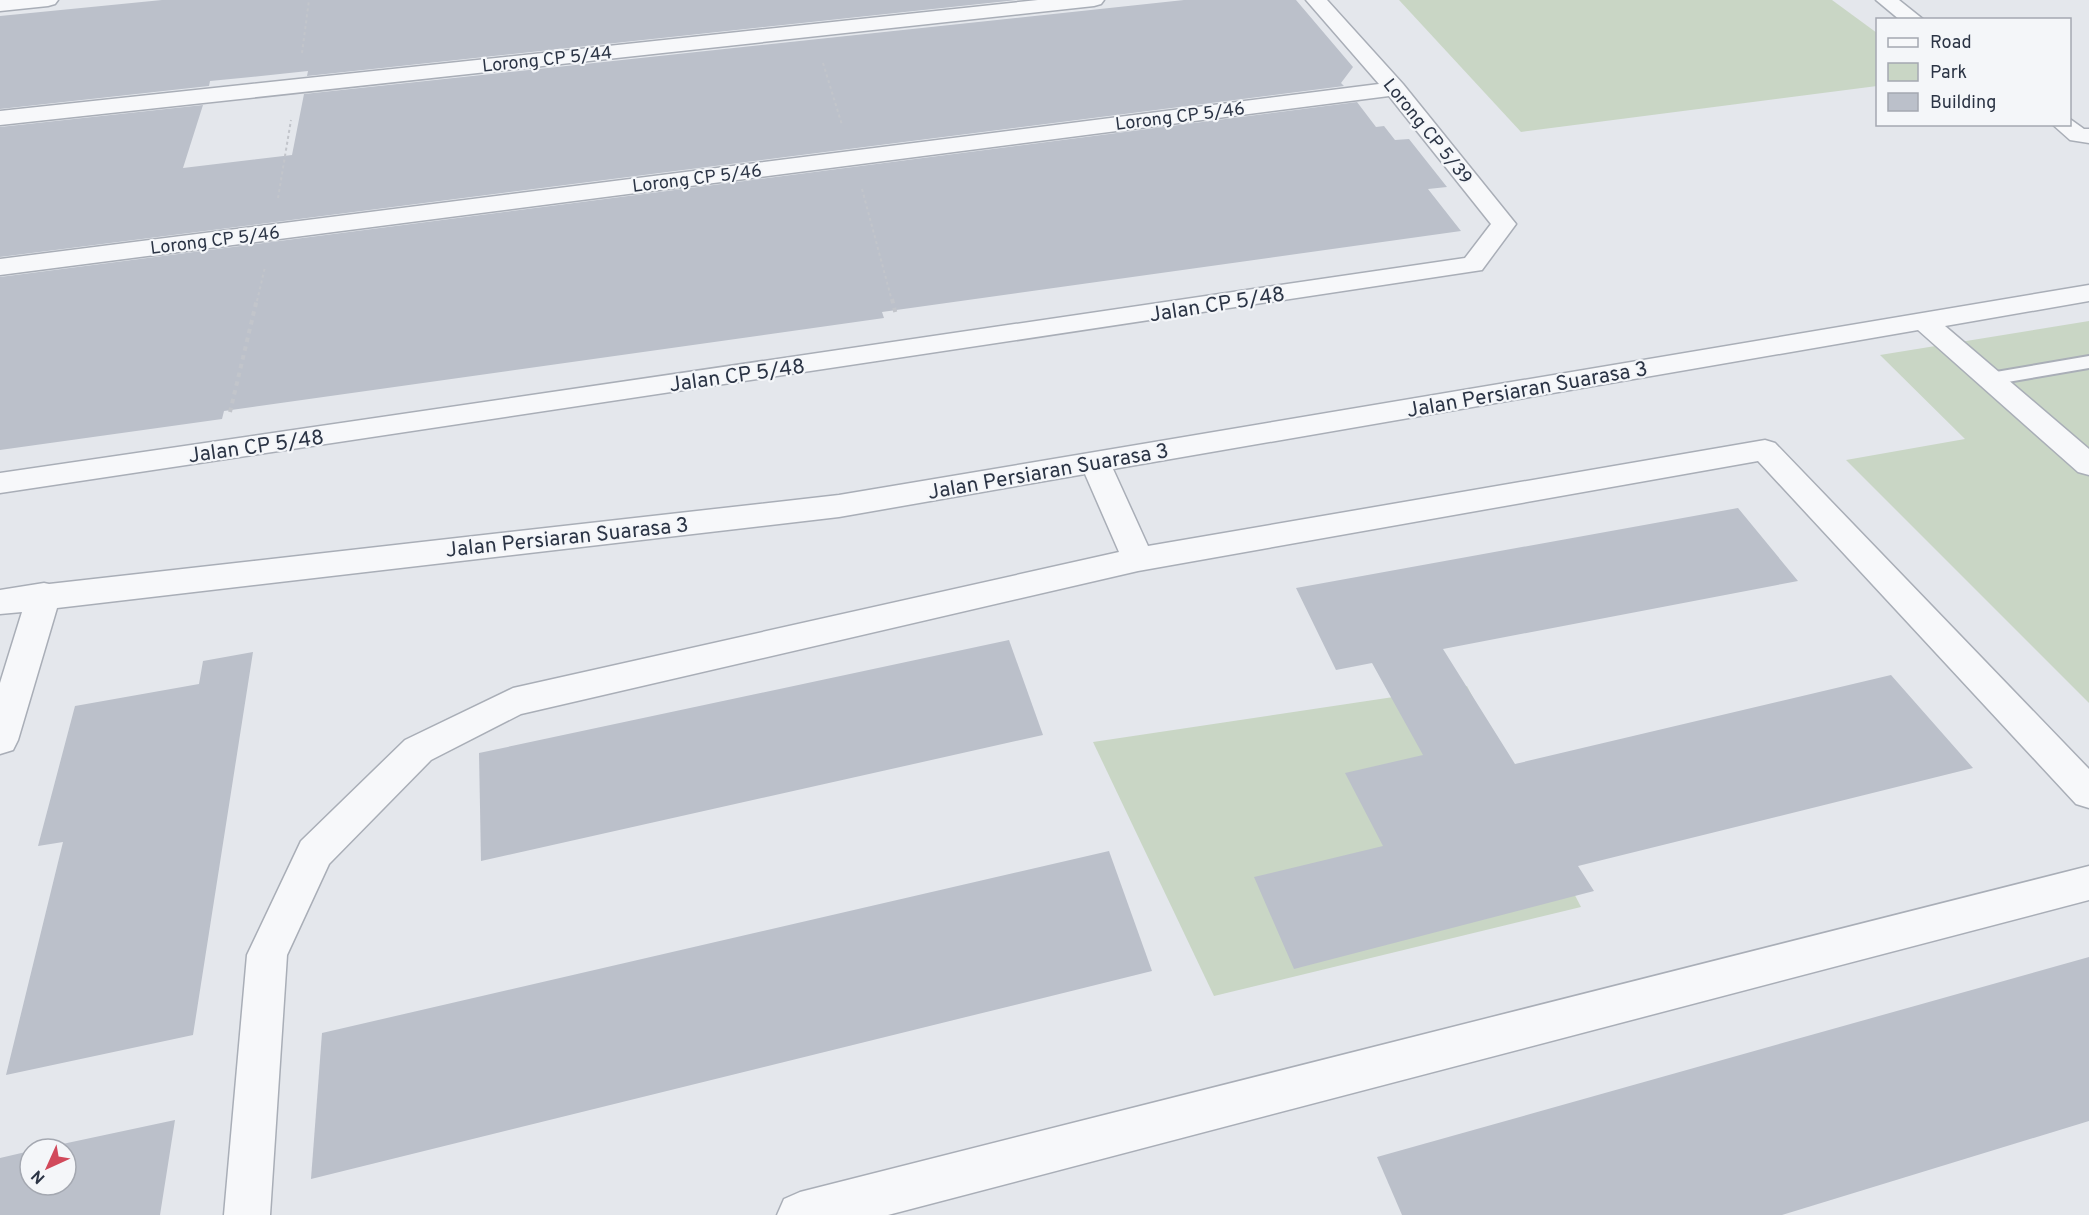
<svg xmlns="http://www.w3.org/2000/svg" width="2089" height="1215" viewBox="0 0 2089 1215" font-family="Overpass,sans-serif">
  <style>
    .green { fill: #c9d6c5 }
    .building { fill: #bbc0ca }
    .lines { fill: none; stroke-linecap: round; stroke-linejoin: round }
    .lane-casing { stroke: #a9aeb7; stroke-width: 4 }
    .street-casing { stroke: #a9aeb7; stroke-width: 3 }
    .path-far1 { stroke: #c2c5cb; stroke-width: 2; stroke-dasharray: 3 3; stroke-linecap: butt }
    .path { stroke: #c2c5cb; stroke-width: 4; stroke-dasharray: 4.5 4.5; stroke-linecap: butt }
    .lane { fill: #f7f8fa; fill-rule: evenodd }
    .street { fill: #f7f8fa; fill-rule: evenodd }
    .labels { text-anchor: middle; stroke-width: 4.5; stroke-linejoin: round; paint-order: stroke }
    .far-street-label { font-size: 18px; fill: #2b3445; stroke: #f4f6f9 }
    .street-label { font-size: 21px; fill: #2b3445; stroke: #f4f6f9 }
  </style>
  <rect width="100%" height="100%" fill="#e4e7ec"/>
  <g class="green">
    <path d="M1399,0H1832L1877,33V86L1521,132Z"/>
    <path d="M2089,321V703L1846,460L1965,439L1880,355Z"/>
    <path d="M1467,686L1581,907L1214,996L1093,742Z"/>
  </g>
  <g class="building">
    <path d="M162,0H1017L307,76L308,71L241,78L210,81L209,86L0,109V16Z"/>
    <path d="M1184,0H1296L1353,67L1341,83L1344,86L0,257V127L203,105L183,168L292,155L304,94Z"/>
    <path d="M1357,102L1376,127L1384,126L1395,140L1409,139L1447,187L1428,189L1461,231L882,312L884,318L224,411L222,419L0,450V277Z"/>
    <path d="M1738,508L1798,581L1443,649L1515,764L1891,675L1973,768L1578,866L1594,891L1294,969L1254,877L1383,846L1345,773L1423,755L1372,663L1336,670L1296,588Z"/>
    <path d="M1009,640L1043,735L481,861L479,753Z"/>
    <path d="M253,652L193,1035L6,1075L63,842L38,846L75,706L199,684L203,661Z"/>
    <path d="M1109,851L1152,971L311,1179L322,1033Z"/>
    <path d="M2089,957V1121L1782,1215H1402L1377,1157Z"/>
    <path d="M175,1120L160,1215H0V1158L30,1151V1185H66V1149H39Z"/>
  </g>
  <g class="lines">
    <defs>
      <path id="lane" d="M2089,356V368L1990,385L1983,383L1980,379L1983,375L1990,373Z"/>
      <g id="street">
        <path d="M0,0H58L55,4L48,6L0,11Z"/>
        <path d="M1038,0H1104L1101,4L1094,6L0,125V111Z"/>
        <path d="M1306,0H1327L1403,84L1516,224L1482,270L0,493V473L1465,258L1491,224L1389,96L0,275V259L1379,84Z"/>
        <path d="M1876,0H1899L1924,20H1900Z"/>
        <path d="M2070,119L2084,129H2089V143L2070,140L2052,124H2070Z"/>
        <path d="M2089,285V301L1945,326L2089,449V475L2078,472L1918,330L1113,469L1148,546L1765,440L1775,443L2089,769V808L2076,804L1758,461L1138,571L521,714L431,760L329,864L287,955L270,1215H224L247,955L301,841L405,740L513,688L1119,552L1085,474L839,517L57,608L18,740L13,750L0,754V683L22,612L0,614V590L44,583L49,584L839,495Z"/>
        <path d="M2089,866V900L888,1215H777L784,1199L800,1192Z"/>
      </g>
    </defs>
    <use href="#lane" class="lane-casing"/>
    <use href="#street" class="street-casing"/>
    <g class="path-far1">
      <path d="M302,53L309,0"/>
      <path d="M823,63L842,125"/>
      <path d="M862,189L892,301"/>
      <path d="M278,198L291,120"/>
      <path d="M257,301L265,267"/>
    </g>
    <g class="path">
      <path d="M892,299L896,315"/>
      <path d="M230,412L257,299"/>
    </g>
    <use href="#lane" class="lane"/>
    <use href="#street" class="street"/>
  </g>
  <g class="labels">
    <g class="far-street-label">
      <text transform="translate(547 59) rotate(-6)" y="6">Lorong CP 5/44</text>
      <text transform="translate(1180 116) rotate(-7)" y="6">Lorong CP 5/46</text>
      <text transform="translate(1428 131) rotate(51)" y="6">Lorong CP 5/39</text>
      <text transform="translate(697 178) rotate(-7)" y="6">Lorong CP 5/46</text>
      <text transform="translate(215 240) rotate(-7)" y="6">Lorong CP 5/46</text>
    </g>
    <g class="street-label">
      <text transform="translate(1217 304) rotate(-9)" y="7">Jalan CP 5/48</text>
      <text transform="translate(737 375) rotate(-8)" y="7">Jalan CP 5/48</text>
      <text transform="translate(1527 389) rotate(-10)" y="7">Jalan Persiaran Suarasa 3</text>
      <text transform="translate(256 446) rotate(-8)" y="7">Jalan CP 5/48</text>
      <text transform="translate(1048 471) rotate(-10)" y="7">Jalan Persiaran Suarasa 3</text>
      <text transform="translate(567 537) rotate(-6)" y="7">Jalan Persiaran Suarasa 3</text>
    </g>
  </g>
  <rect x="1876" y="18" width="195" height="108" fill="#f4f6f9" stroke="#a4a8b1" stroke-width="1.5"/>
  <rect x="1888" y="38" width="30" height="9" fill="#f7f8fa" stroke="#a4a8b1" stroke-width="1.5"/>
  <text x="1930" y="48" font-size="18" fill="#2b3445">Road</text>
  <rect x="1888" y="63" width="30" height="18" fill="#c9d6c5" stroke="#a4a8b1" stroke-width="1.5"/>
  <text x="1930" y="78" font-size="18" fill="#2b3445">Park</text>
  <rect x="1888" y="93" width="30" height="18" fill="#bbc0ca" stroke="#a4a8b1" stroke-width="1.5"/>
  <text x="1930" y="108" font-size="18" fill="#2b3445">Building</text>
  <g transform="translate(48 1167) rotate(225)"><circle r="28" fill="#f4f6f9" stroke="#a4a8b1" stroke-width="1.5"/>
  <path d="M0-4.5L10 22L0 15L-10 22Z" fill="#d1495b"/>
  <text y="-9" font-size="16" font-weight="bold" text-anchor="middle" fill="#2b3445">N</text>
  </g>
</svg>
